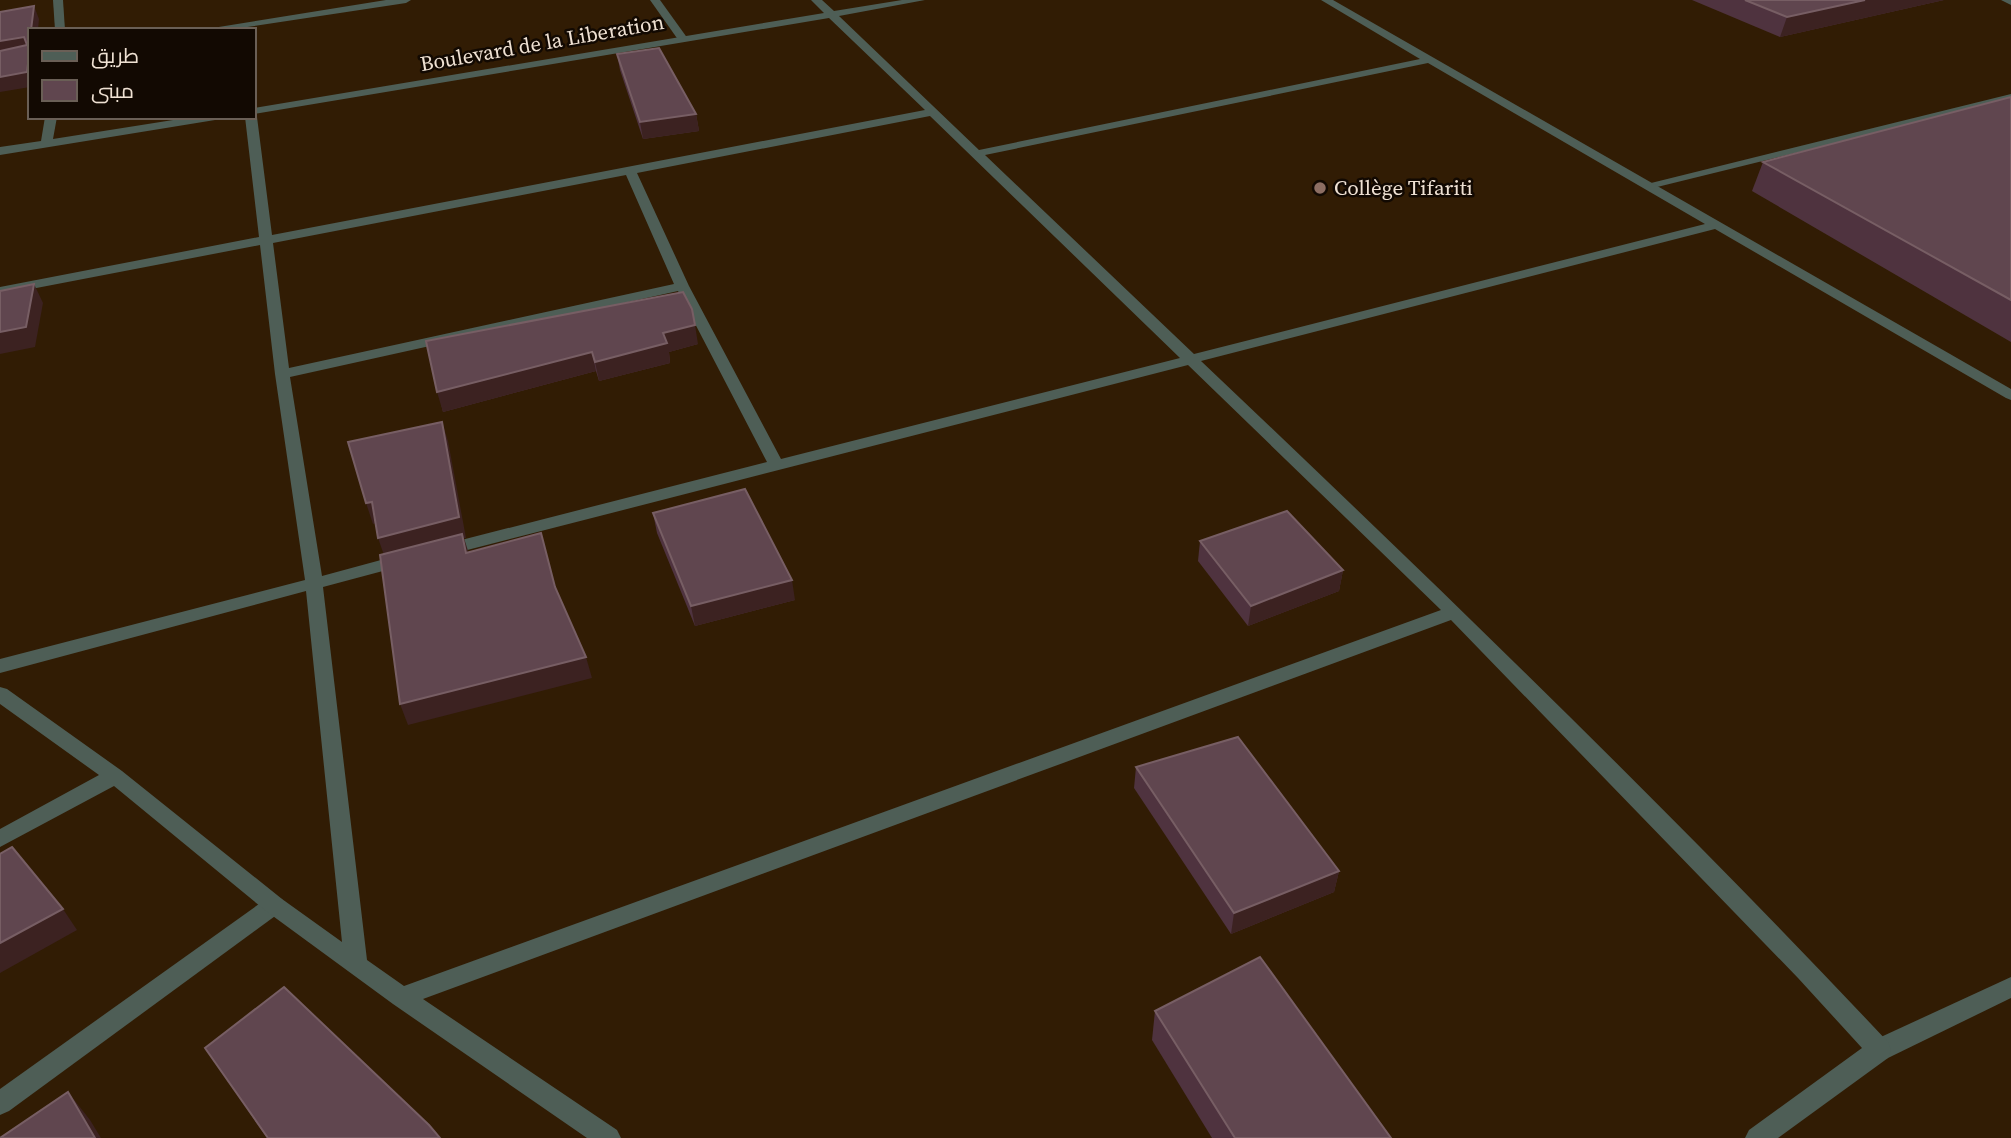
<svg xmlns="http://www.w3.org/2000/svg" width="2011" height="1138" viewBox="0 0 2011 1138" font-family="'Source Serif 4',Cairo,serif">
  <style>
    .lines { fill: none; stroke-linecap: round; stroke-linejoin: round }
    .service { fill: #4e5e56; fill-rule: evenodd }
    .minor { fill: #4e5e56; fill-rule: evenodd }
    .wall { fill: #4f333f }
    .shaded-wall { fill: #3c2221 }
    .building { fill: #60464f; stroke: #775e64; stroke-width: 2 }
    .education-dot { fill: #8d6e63; stroke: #120902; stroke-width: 2.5 }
    .labels { text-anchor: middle; stroke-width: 5; stroke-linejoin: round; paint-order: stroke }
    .far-street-label { font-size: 21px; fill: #efe1d3; stroke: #120902 }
    .far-poi-label { font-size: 21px; fill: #efe1d3; stroke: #120902; text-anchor: start }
  </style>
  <rect width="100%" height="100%" fill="#311c04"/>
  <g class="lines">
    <g class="service">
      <path d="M386,0H411L406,3L227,30H200Z"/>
      <path d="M650,0H660L688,39L687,41H679Z"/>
      <path d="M2001,0H2011V5Z"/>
      <path d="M2011,94V100L1649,189L1643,185Z"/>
      <path d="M274,896L282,899L285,905L282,911L9,1111L0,1115V1089L266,899Z"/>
      <path d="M2011,977V998L1888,1058L1879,1061L1870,1058L1867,1050L1870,1042Z"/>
    </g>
    <g class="minor">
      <path d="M53,0H63L65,30H55Z"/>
      <path d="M811,0H822L834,11L902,0H925L839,16L979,150L1420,59L1321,0H1333L2011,389V400L2006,398L1715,229L1201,361C1435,583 1667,807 1888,1042L1891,1050L1888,1058L1778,1138H1745L1749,1130L1862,1048L1798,978L1451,620L423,999L617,1130L621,1138H587L393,1004L266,911L114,786L0,847V829L99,775L0,704V687L7,689L122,771L282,899L342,942L306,591L0,673V659L305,580L275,374L260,245L0,295V287L259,237L245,117H254V108L824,13ZM829,18L925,110L272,235L257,117L254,114ZM1428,63L1705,224L1194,354L985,155ZM930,116L1180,358L781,459L689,286L637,173ZM626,175L674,284L289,368L273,243ZM678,291L767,462L438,546L435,550L438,554L444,556L1188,365L1441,610L404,986L367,960L323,587L409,564L412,560L403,554L322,576L290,377Z"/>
      <path d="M45,117H57L53,139L192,117H220L215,120L0,155V147L41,141Z"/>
    </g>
  </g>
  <g class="wall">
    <path d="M1692,0H1944L1780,37Z"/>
    <path d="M617,54L696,114L699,131L643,139L620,70Z"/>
    <path d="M2011,97V342L1752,191L1763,162Z"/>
    <path d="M426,341L698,344L669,352L670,363L599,381L596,371L443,412Z"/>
    <path d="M653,513L795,600L695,626L657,533Z"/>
    <path d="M1200,541L1343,570L1339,591L1248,626L1198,561Z"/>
    <path d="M1136,767L1339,871L1334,892L1231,934L1134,788Z"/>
    <path d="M1155,1011L1391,1138H1212L1152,1040Z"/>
    <path d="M205,1048L440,1138H267Z"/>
  </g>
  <g class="shaded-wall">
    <path d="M1865,0H1944L1780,37L1787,17Z"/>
    <path d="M34,6L39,19L38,30H31Z"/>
    <path d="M24,37L30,46V87L0,92V41Z"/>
    <path d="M696,114L699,131L643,139L640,122Z"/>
    <path d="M34,284L43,303L35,347L0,354V332Z"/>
    <path d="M695,325L698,344L669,352L670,363L599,381L595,362L663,333Z"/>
    <path d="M592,352L596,371L443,412L437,392Z"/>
    <path d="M442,422L448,441L466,538H464L469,554L385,558L378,538Z"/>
    <path d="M372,502L379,522L373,524L366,503Z"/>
    <path d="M1343,570L1339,591L1248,626L1251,606Z"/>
    <path d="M792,580L795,600L695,626L691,606Z"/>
    <path d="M586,657L592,678L408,725L400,704Z"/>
    <path d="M1339,871L1334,892L1231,934L1234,913Z"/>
    <path d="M63,909L77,930L0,973V943Z"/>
    <path d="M68,1092L90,1120L101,1138H95Z"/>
  </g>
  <g class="building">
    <path d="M1745,0H1865L1787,17Z"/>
    <path d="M34,6L31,30H30V46L27,72L0,77V51L27,45L24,37L0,41V12Z"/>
    <path d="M659,48L696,114L640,122L617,54Z"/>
    <path d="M2011,97V300L1763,162Z"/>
    <path d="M34,284L26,327L0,332V291Z"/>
    <path d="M683,292L692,309L695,325L663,333L667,343L595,362L592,352L437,392L426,341Z"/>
    <path d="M442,422L459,517L378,538L372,502L366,503L348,442Z"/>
    <path d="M745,489L792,580L691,606L653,513Z"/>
    <path d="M1287,511L1343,570L1251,606L1200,541Z"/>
    <path d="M541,533L555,587L586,657L400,704L380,555L462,534L466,553Z"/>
    <path d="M1238,737L1339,871L1234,913L1136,767Z"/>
    <path d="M12,847L63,909L0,943V854Z"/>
    <path d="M1260,957L1391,1138H1235L1155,1011Z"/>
    <path d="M284,987L429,1125L440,1138H268L205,1048Z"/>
    <path d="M68,1092L95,1138H0Z"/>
  </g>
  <circle class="education-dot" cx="1320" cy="188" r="7"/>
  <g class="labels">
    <g class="far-street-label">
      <text transform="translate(542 43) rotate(-10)" y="7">Boulevard de la Liberation</text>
    </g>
    <g class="far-poi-label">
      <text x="1334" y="195">Collège Tifariti</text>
    </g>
  </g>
  <rect x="28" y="28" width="228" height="91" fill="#120902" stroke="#6a5f56" stroke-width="2"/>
  <rect x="42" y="51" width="35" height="10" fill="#4e5e56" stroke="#6a5f56" stroke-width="2"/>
  <text x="91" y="63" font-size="21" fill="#efe1d3">طريق</text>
  <rect x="42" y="80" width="35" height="21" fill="#60464f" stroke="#6a5f56" stroke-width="2"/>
  <text x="91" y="98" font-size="21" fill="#efe1d3">مبنى</text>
</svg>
